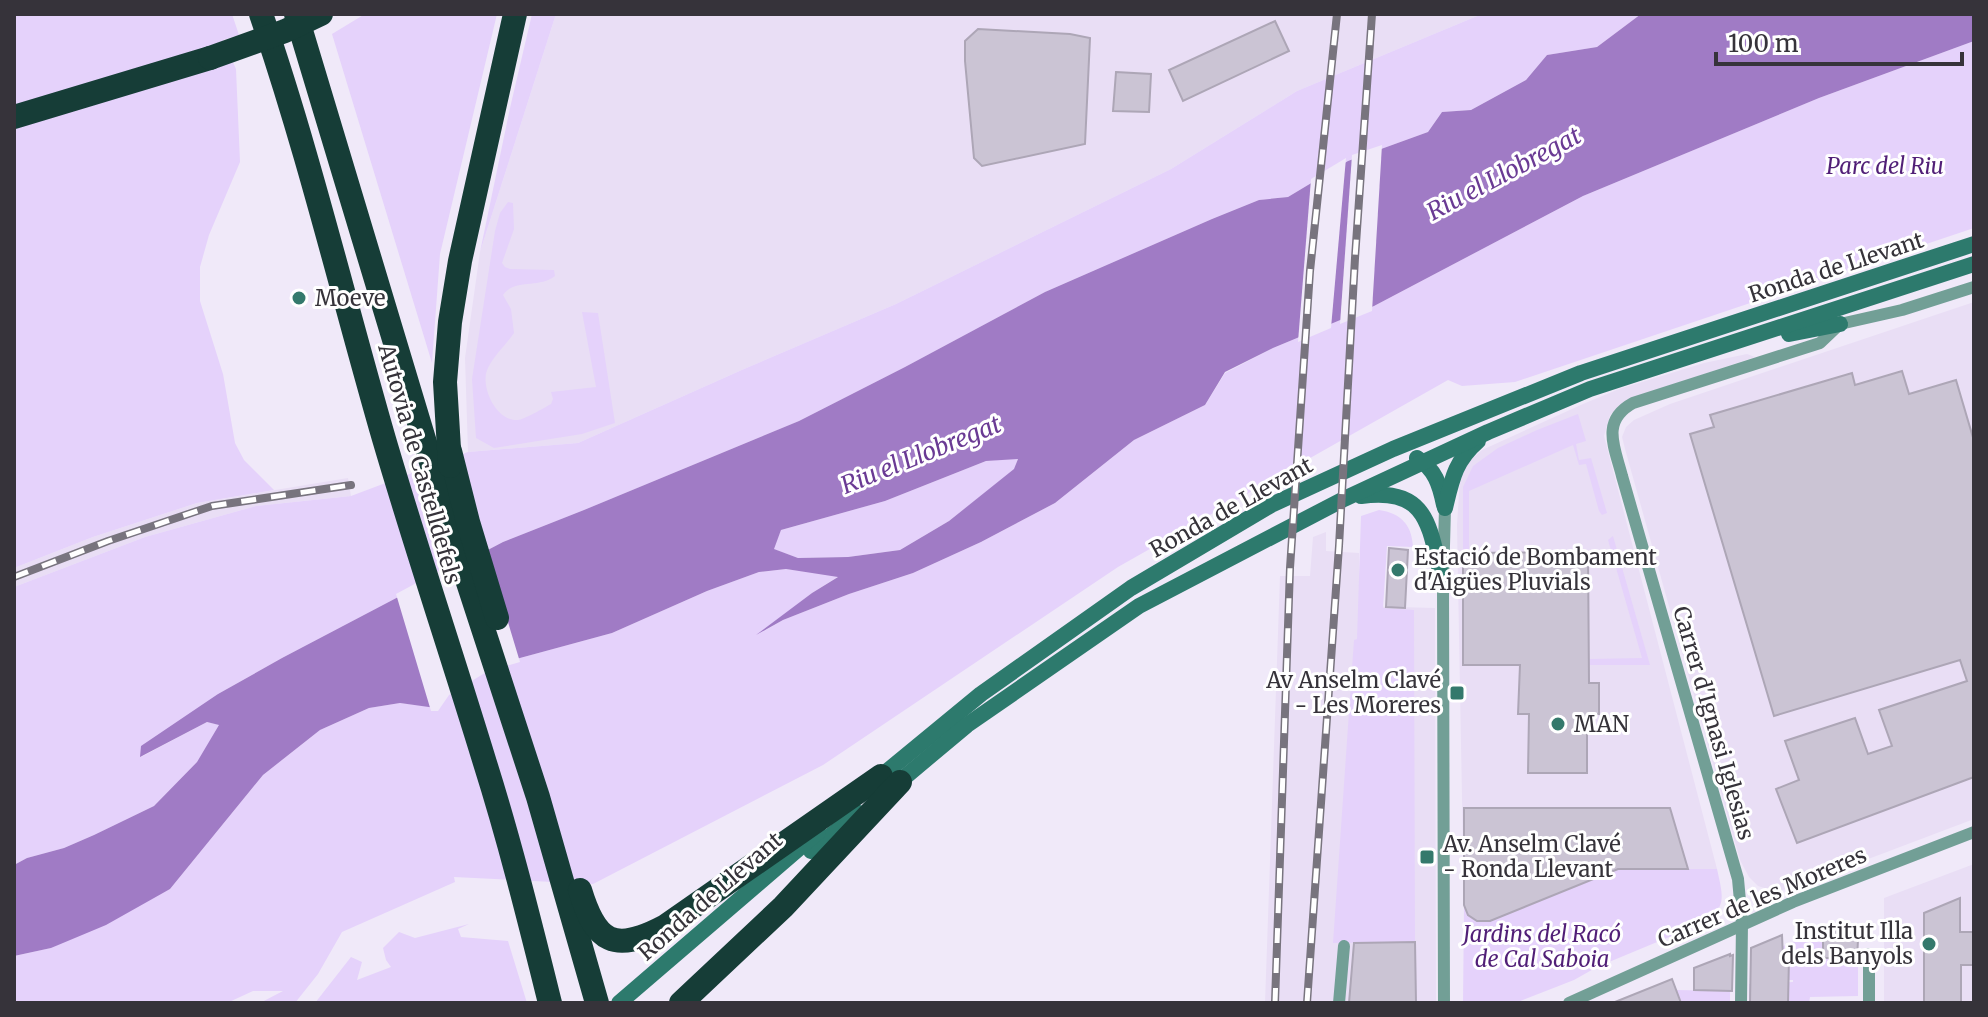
<svg xmlns="http://www.w3.org/2000/svg" width="1988" height="1017" viewBox="0 0 1988 1017" font-family="Merriweather,serif">
  <style>
    .built { fill: #e9def5 }
    .green { fill: #e5d2fb }
    .water { fill: #a07bc5; fill-rule: evenodd }
    .pier { fill: #f0e9f9 }
    .building { fill: #cbc4d4; stroke: #ada6b6; stroke-width: 2 }
    .lines { fill: none; stroke-linecap: round; stroke-linejoin: round }
    .minor { stroke: #729f96; stroke-width: 12 }
    .secondary { stroke: #2d7a6d; stroke-width: 16 }
    .motorway { stroke: #163d37; stroke-width: 24 }
    .rail-casing { stroke: #78747e; stroke-width: 8 }
    .rail { stroke: #fff; stroke-width: 5; stroke-dasharray: 15; stroke-linecap: butt }
    .motorway-bridge { stroke: #163d37; stroke-width: 24 }
    .poi-dot { fill: #34796c; stroke: #fff; stroke-width: 3 }
    .labels { text-anchor: middle; stroke-width: 6; stroke-linejoin: round; paint-order: stroke }
    .park-label { font-size: 22px; font-style: italic; fill: #511f77; stroke: #fff }
    .street-label { font-size: 22px; fill: #36333a; stroke: #fff }
    .poi-label { font-size: 22px; fill: #36333a; stroke: #fff; text-anchor: start }
    .water-label { font-size: 24px; font-style: italic; fill: #6a3a94; stroke: #fff }
  </style>
  <rect width="100%" height="100%" fill="#f0e9f9"/>
  <g class="built">
    <path d="M556,14H1482L1297,91L1171,169L896,304L744,369L578,443L468,452L465,358L480,252Z"/>
    <path d="M1974,302V819L1789,889L1774,891L1758,886L1749,877L1740,860L1625,449L1622,437L1626,427L1634,420L1670,404Z"/>
    <path d="M1747,354L1755,357L1626,400L1610,415L1604,436L1717,869H1618L1487,921H1477L1470,917L1464,907L1457,525L1460,478L1467,463L1482,450L1583,404L1619,389L1704,363Z"/>
    <path d="M348,478L351,496L256,506L145,537L14,587V568L93,537L197,503Z"/>
    <path d="M1326,532V551L1359,553V606L1435,608L1436,1003H1265L1280,576H1310L1313,537Z"/>
    <path d="M1974,864V1003H1884V898Z"/>
  </g>
  <g class="green">
    <path d="M14,14H232L239,35L223,40L236,69L240,162L209,235L200,267V301L223,374L235,443L244,460L274,490L197,503L93,537L14,568Z"/>
    <path d="M365,14H497L440,254L432,363L332,34Z"/>
    <path d="M532,14H556L480,252L510,108Z"/>
    <path d="M1482,14H1641L1597,47L1547,55L1526,80L1471,110L1442,112L1428,132L1348,161L1288,197L1259,200L1212,219L1045,292L905,367L799,421L584,510L503,542L282,658L218,694L141,757L207,722L220,725L197,762L154,806L94,835L64,848L27,858L14,865V587L145,537L256,506L351,496L468,452L578,443L744,369L896,304L1171,169L1297,91Z"/>
    <path d="M1974,41V228L1515,382L1462,386L1448,380L1118,567L823,765L593,884L454,877L455,882L342,932L318,974L295,1003H260L283,991H253L227,1003H14V956L51,948L170,889L263,775L320,730L369,708L400,703L436,707L446,692L487,667L612,633L707,591L759,572L786,569L839,576L812,593L764,631L783,620L849,594L913,573L981,542L1055,503L1134,440L1205,405L1225,373L1273,348L1374,306L1583,196L1819,98Z"/>
    <path d="M508,202L513,203L514,229L502,263L505,267L510,269L554,270L555,276C538,289 515,278 503,295L511,309L514,333C506,345 494,355 488,368C479,385 496,422 518,420C523,420 544,408 551,404L553,399L551,392L596,387L582,312L598,313L615,423L582,434L494,448L476,438L472,379L495,231L500,213Z"/>
    <path d="M1578,414L1586,441L1576,444L1579,460L1591,458L1607,513L1602,515L1599,511L1586,464L1579,465L1573,445L1469,491V553H1463V487L1473,466L1498,448L1537,430Z"/>
    <path d="M1018,458L1015,469L949,521L900,550L848,557L798,558L773,549L781,530L885,501L986,461Z"/>
    <path d="M1379,510C1401,513 1412,525 1413,547L1387,546L1383,608L1414,610L1415,942L1333,943L1354,640L1357,639L1361,516Z"/>
    <path d="M1613,536L1650,665H1589V659L1642,658L1608,540Z"/>
    <path d="M1618,869H1717C1724,900 1727,909 1698,925L1597,967L1574,980L1515,1003H1463L1464,907L1472,918L1486,922Z"/>
    <path d="M469,924L458,929L461,937L508,941L527,1003H315L351,957L362,962L357,980L391,967L386,960L383,948L399,932L415,938Z"/>
    <path d="M1823,926V957L1858,958V996L1810,997L1809,1003H1788V997L1749,998V984L1793,982V980H1789V959L1783,958V946L1814,934L1815,930Z"/>
    <path d="M1676,990L1730,991V1003H1681Z"/>
  </g>
  <path class="water" d="M1641,14H1974V41L1819,98L1583,196L1374,306L1273,348L1225,372L1205,405L1134,440L1055,503L981,542L913,573L849,594L783,620L756,635L812,593L838,577L786,569L759,572L707,591L612,633L487,667L446,692L436,708L400,703L369,708L320,730L263,775L170,889L106,925L51,948L14,956V865L27,858L64,848L94,835L154,806L197,762L219,725L207,722L140,757L141,746L218,694L282,658L503,542L584,510L799,421L905,367L1045,292L1212,219L1259,200L1288,197L1348,161L1428,132L1442,112L1471,110L1526,80L1547,55L1597,47ZM1018,459L1014,469L949,521L900,550L848,557L798,558L774,549L781,530L885,501L986,461Z"/>
  <g class="pier">
    <path d="M1382,145L1372,311L1340,324L1352,155Z"/>
    <path d="M1346,158L1331,328L1298,342L1311,179Z"/>
    <path d="M485,546L520,662L488,671L449,695L438,711H431L396,594Z"/>
  </g>
  <g class="building">
    <path d="M1275,21L1289,51L1183,101L1169,70Z"/>
    <path d="M978,29L1070,34L1090,38L1085,144L982,166L974,158L965,61V41Z"/>
    <path d="M1116,72L1151,74L1149,112L1113,111Z"/>
    <path d="M1902,371L1909,394L1956,380L1974,441V777L1797,843L1776,789L1799,780L1785,741L1855,718L1868,754L1892,746L1879,710L1967,681L1960,660L1774,716L1690,434L1714,427L1710,415L1852,373L1855,385Z"/>
    <path d="M1389,548L1408,550L1405,608L1386,607Z"/>
    <path d="M1588,552L1589,683H1599V714H1587V773H1528L1529,714H1518L1520,665H1463V553Z"/>
    <path d="M1464,808H1670L1688,869H1618L1490,921H1477L1468,915L1464,905Z"/>
    <path d="M1960,898V932H1974V965H1961V1003H1924V913Z"/>
    <path d="M1823,927H1844L1858,940L1857,958H1823Z"/>
    <path d="M1782,935L1783,958H1789L1788,1003H1750L1751,948Z"/>
    <path d="M1415,942L1416,1003H1349L1354,943Z"/>
    <path d="M1730,954V956L1733,955L1732,991L1694,990V968Z"/>
    <path d="M1672,979L1681,1003H1615V1002Z"/>
  </g>
  <g class="lines">
    <g class="minor">
      <path d="M1339,1003L1344,946"/>
      <path d="M1444,1003L1443,583L1445,508"/>
      <path d="M1569,1003L1793,902L1974,832"/>
      <path d="M1741,1003L1742,923L1738,879L1622,476C1615,448 1600,421 1633,403L1820,343L1840,324L1902,310L1974,287"/>
      <path d="M1869,1003V954"/>
    </g>
    <g class="secondary">
      <path d="M1789,334L1840,324"/>
      <path d="M1417,458C1435,469 1440,485 1444,505"/>
      <path d="M1361,496C1431,486 1429,530 1443,583"/>
      <path d="M1445,508C1452,479 1455,461 1478,441"/>
      <path d="M874,782L981,694L1131,588L1271,505L1393,449L1581,373L1974,244"/>
      <path d="M893,787L967,725L1139,606L1344,499L1488,432L1590,389L1974,264"/>
      <path d="M811,851L859,813"/>
      <path d="M619,1003L818,832"/>
    </g>
    <g class="motorway">
      <path d="M261,14C309,154 343,297 384,439C416,548 452,655 485,763C510,842 530,923 550,1003"/>
      <path d="M296,14L458,552L538,797L597,1003"/>
      <path d="M14,117L210,58"/>
      <path d="M450,451L468,522L497,618"/>
      <path d="M450,466L445,382L450,322L460,261L515,14"/>
      <path d="M580,890C596,943 614,953 664,927L881,776"/>
      <path d="M681,1003L783,907L900,782"/>
    </g>
    <defs>
      <g id="rail">
        <path d="M14,577L108,541L212,506L351,485"/>
        <path d="M1275,1003L1290,568L1310,271L1337,14"/>
        <path d="M1307,1003L1339,546L1355,258L1372,14"/>
      </g>
    </defs>
    <use href="#rail" class="rail-casing"/>
    <use href="#rail" class="rail"/>
    <path class="motorway-bridge" d="M210,58L285,31L321,14"/>
  </g>
  <g class="poi-dot">
    <circle cx="299" cy="298" r="8"/>
    <circle cx="1398" cy="570" r="8"/>
    <rect x="1449" y="685" width="16" height="16" rx="4"/>
    <circle cx="1558" cy="724" r="8"/>
    <rect x="1419" y="849" width="16" height="16" rx="4"/>
    <circle cx="1929" cy="944" r="8"/>
  </g>
  <g class="labels">
    <g class="park-label">
      <text x="1885" y="174">Parc del Riu</text>
      <text x="1542" y="942">Jardins del Racó<tspan x="1542" dy="25">de Cal Saboia</tspan></text>
    </g>
    <g class="street-label">
      <text transform="translate(1836 267) rotate(-18)" y="8">Ronda de Llevant</text>
      <text transform="translate(420 464) rotate(74)" y="8">Autovia de Castelldefels</text>
      <text transform="translate(1231 507) rotate(-29)" y="8">Ronda de Llevant</text>
      <text transform="translate(1714 723) rotate(74)" y="8">Carrer d'Ignasi Iglesias</text>
      <text transform="translate(710 896) rotate(-41)" y="8">Ronda de Llevant</text>
      <text transform="translate(1762 897) rotate(-23)" y="8">Carrer de les Moreres</text>
    </g>
    <g class="poi-label">
      <text x="315" y="306">Moeve</text>
      <text x="1414" y="565">Estació de Bombament<tspan x="1414" dy="25">d'Aigües Pluvials</tspan></text>
      <text x="1441" y="688" text-anchor="end">Av Anselm Clavé<tspan x="1441" dy="25">- Les Moreres</tspan></text>
      <text x="1574" y="732">MAN</text>
      <text x="1443" y="852">Av. Anselm Clavé<tspan x="1443" dy="25">- Ronda Llevant</tspan></text>
      <text x="1913" y="939" text-anchor="end">Institut Illa<tspan x="1913" dy="25">dels Banyols</tspan></text>
    </g>
    <g class="water-label">
      <text transform="translate(1504 174) rotate(-28)" y="8">Riu el Llobregat</text>
      <text transform="translate(921 455) rotate(-22)" y="8">Riu el Llobregat</text>
    </g>
  </g>
  <rect width="1988" height="1017" fill="none" stroke="#36333a" stroke-width="32"/>
  <path d="M1716 52v12h246v-12" fill="none" stroke="#36333a" stroke-width="4"/>
  <text x="1728" y="52" font-size="24" fill="#36333a" stroke="#ffffff" stroke-width="6" paint-order="stroke">100 m</text>
</svg>
